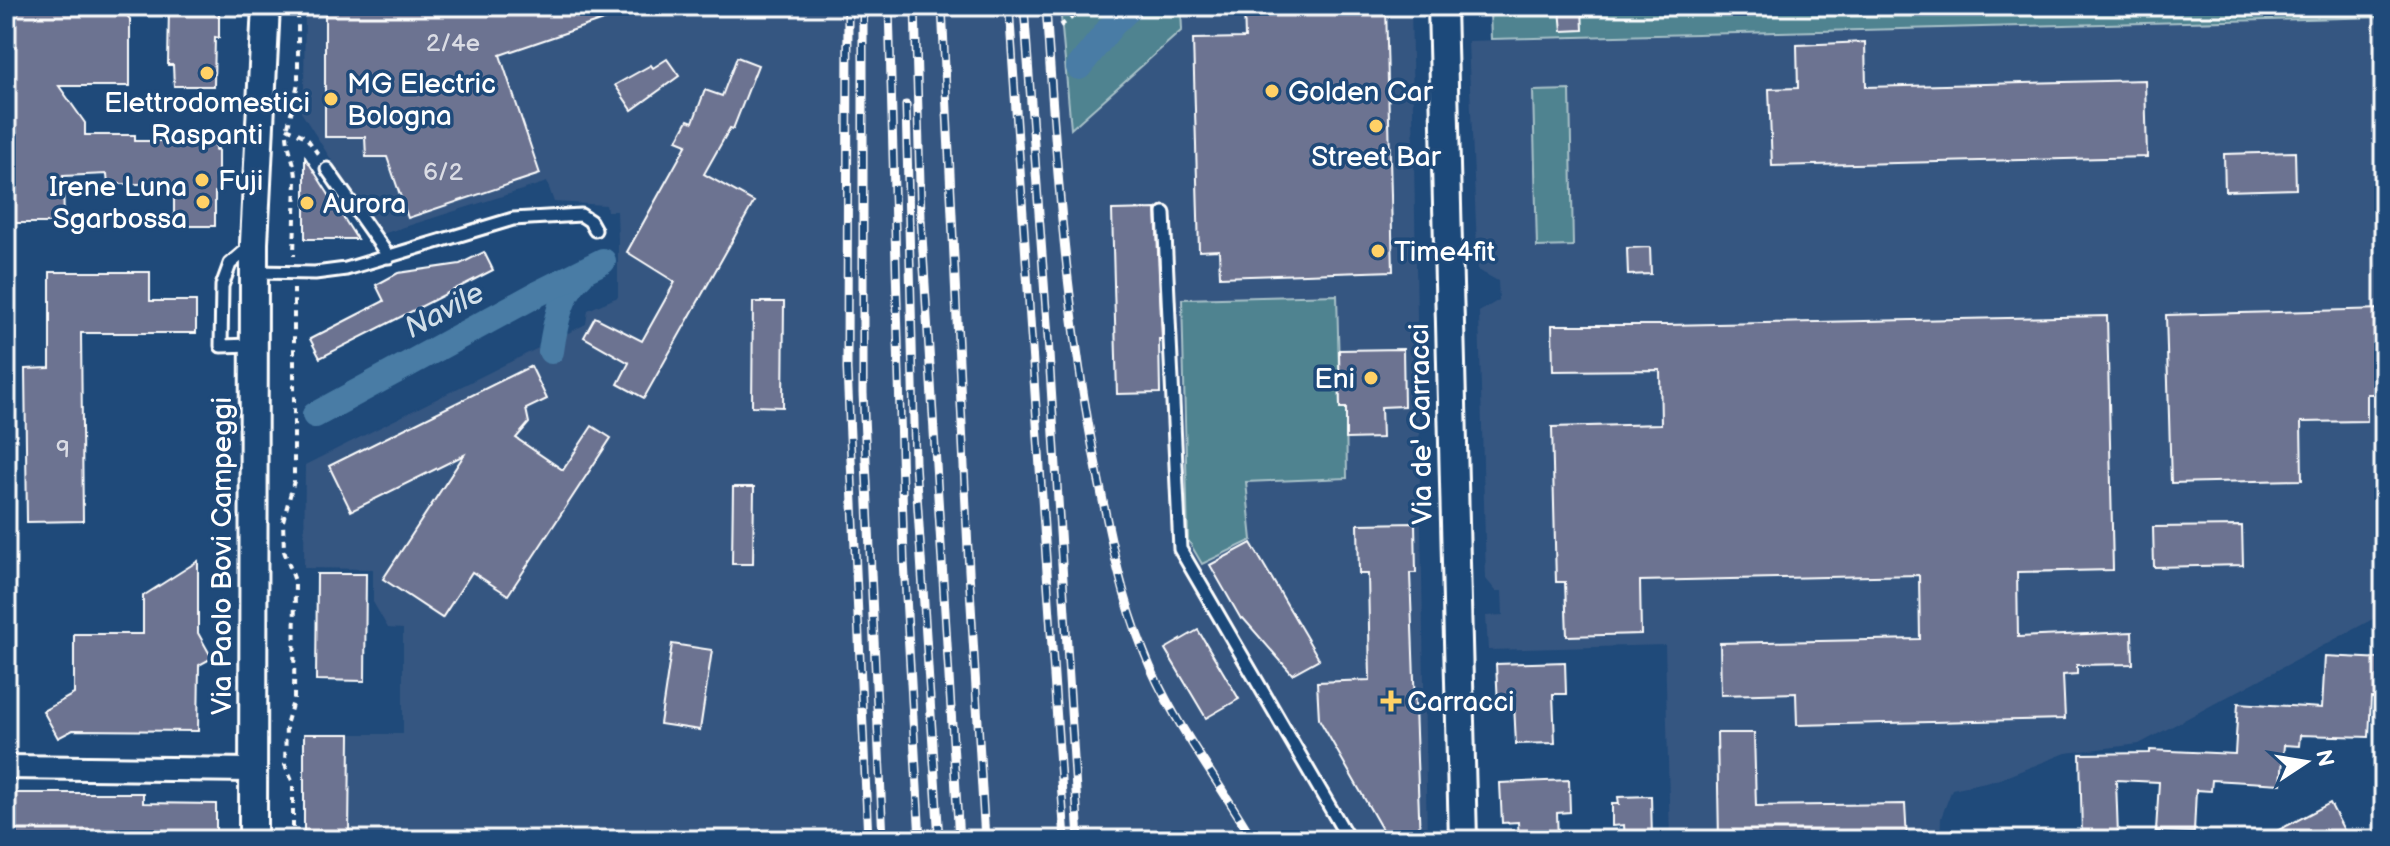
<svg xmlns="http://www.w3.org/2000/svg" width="2390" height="846" viewBox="0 0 2390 846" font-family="'Balsamiq Sans',sans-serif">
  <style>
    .built { fill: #365681 }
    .green { fill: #508390; stroke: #a8c1c8; stroke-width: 2 }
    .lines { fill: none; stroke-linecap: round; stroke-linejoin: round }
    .canal { stroke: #487ca5; stroke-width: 26 }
    .building { fill: #6c7391; stroke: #fff; stroke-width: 2 }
    .service-casing { stroke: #fff; stroke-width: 17 }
    .minor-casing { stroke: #fff; stroke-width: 28 }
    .tertiary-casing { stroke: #fff; stroke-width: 32 }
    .path { stroke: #fff; stroke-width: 4; stroke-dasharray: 6 6; stroke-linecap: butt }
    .service { stroke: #1f4a7a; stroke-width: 11 }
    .minor { stroke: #1f4a7a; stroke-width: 22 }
    .tertiary { stroke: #1f4a7a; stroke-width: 26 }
    .rail-casing { stroke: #fff; stroke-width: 9 }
    .rail { stroke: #1f4a7a; stroke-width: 6; stroke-dasharray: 18; stroke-linecap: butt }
    .poi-dot { fill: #ffd166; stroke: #1f4a7a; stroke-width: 3 }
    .labels { text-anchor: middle; stroke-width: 7; stroke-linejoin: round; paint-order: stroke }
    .number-label { font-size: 24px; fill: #dadce4 }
    .poi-label { font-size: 28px; fill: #fff; stroke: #1f4a7a; text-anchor: start }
    .street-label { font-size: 28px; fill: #fff; stroke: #1f4a7a }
    .water-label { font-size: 30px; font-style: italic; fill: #d1dee8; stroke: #1f4a7a }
  </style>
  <rect width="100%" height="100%" fill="#1f4a7a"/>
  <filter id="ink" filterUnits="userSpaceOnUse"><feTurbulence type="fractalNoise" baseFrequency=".0125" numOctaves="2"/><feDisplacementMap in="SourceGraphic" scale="16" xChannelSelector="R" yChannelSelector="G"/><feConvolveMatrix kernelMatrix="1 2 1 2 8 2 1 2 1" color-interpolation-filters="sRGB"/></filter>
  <g filter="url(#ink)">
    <g class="built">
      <path d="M305,6H1060L1071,128L1185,6H1411L1427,840H303L304,734H403V629L388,628L373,602V569L304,568L305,465L586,324L588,310L618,297V240L617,211H607L606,205L554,202L547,182L379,235L301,112L304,88Z"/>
      <path d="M2384,17V613L2139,744L2066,753L2000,779L1952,789L1941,818L1940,840H1670L1665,645L1488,650L1486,616L1503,615L1502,591H1496L1486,579L1479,312L1499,300L1498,281L1478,270L1468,41Z"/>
    </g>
    <g class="green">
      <path d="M1060,6H1185L1181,9L1182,30L1071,129Z"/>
      <path d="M1496,6H2384V17L1491,39L1490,12Z"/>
      <path d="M1570,90L1573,246L1537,247L1533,91Z"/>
      <path d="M1337,295L1340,407L1346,408L1347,478L1246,482L1252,540L1202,564L1188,540L1182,299Z"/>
    </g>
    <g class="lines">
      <g class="canal">
        <path d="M1079,67L1113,24L1132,6"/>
        <path d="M551,351C555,324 560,294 581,275"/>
        <path d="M315,415L539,293L603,261"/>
      </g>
    </g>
    <g class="building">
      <path d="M14,6H119L130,19V86H59L85,123V135H135V141H174V133H215V150L218,149V191L215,192V226H174V184H108L107,174L63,176L64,223H6V12Z"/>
      <path d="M169,6H219V38L215,37L214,86H174L173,65H168Z"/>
      <path d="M325,6H634L635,9L500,55L540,174L408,218L387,157H366L365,137H325Z"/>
      <path d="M1244,6H1386L1393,271L1220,277L1219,250L1199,251L1193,39L1245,38Z"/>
      <path d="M1560,9H1582L1583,30L1562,31Z"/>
      <path d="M1865,42L1866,87L2145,80L2147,157L1772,166L1769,89L1798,88L1797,45Z"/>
      <path d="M737,57L758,65L733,129L730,128L704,174L754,202L644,398L618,384L629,363L584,337L595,317L642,341L675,282L627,252L687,144L677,140L688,120L693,122L705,90L722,96Z"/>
      <path d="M667,59L679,76L632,110L615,85L651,65L653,68Z"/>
      <path d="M2295,152L2296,189L2225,191L2224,154Z"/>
      <path d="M305,157L357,239H305Z"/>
      <path d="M1156,209L1162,339H1159L1160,393L1117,394L1112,210Z"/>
      <path d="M1650,247L1651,274L1628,275L1627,248Z"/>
      <path d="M484,252L493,270L320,358L310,339L384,301L376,285L398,273L460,264Z"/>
      <path d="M50,272H150V301H196V333H81L83,521L27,522L25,369L50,368Z"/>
      <path d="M753,302H784L783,407L752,406Z"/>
      <path d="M2384,309V394H2367V421L2301,422L2302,480L2171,483L2166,315Z"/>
      <path d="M2107,316L2113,570L2017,572L2018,637L2132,632L2133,664L2077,665V674L2063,675L2065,719L1797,725L1796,693L1721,695L1720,643L1920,639L1919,575L1640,581L1641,634L1567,636L1565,582H1556L1552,427L1661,424L1660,370L1553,371L1552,325H1667Z"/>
      <path d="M1403,349L1404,406L1381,407L1382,438L1346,439V408H1340L1339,350Z"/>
      <path d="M531,366L547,399L526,409L529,423L516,438L563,470L592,426L611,438L508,595L472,572L442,618L383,579L464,455L351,511L329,466Z"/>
      <path d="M733,487H754L753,564H732Z"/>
      <path d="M1415,523L1416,573H1410L1420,840H1388L1319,719L1317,682L1370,680L1368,574H1359L1358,524Z"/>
      <path d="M2242,526L2243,565L2154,567L2153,527Z"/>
      <path d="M1251,543L1319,659L1292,674L1243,618L1241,619L1210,565Z"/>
      <path d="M198,561V633L212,658L199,665L198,731L73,730L58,738L43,711L74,694V634H143V596Z"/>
      <path d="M317,574H366L365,681L316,680Z"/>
      <path d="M1198,630L1239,699L1206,718L1165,649Z"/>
      <path d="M672,644L712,650L700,730L660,724Z"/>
      <path d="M2325,656L2384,659V698H2371L2369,737L2300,735L2299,746L2284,745L2281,784L2212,780L2211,791L2196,790L2194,832L2156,831L2159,782L2116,780L2118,835L2082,836L2080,754L2150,753V750L2235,754L2238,703L2322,708Z"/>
      <path d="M1565,662L1566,694H1553L1555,743L1516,744L1514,704L1498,705L1496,664Z"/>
      <path d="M1717,733H1754L1756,806L1905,804L1907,840H1719Z"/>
      <path d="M304,734H350L349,840H304Z"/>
      <path d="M1569,780L1570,812L1557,813L1558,840H1519L1518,822L1502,823L1500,783Z"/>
      <path d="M6,793H143V803L216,804V840H6Z"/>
      <path d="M1651,796L1652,840H1625L1624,825L1612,826V804H1619L1618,797Z"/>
      <path d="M2330,803L2346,834L2335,840H2260Z"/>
    </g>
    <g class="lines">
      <defs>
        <g id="service">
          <path d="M327,169L389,257"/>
          <path d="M1164,213L1180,549L1349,840"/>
          <path d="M251,246L230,264L222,286L221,346L252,345"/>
          <path d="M255,272L315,273L346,269L513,219L581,215L590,221L595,230"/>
        </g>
        <path id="minor" d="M6,767L252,770"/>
        <g id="tertiary">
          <path d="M1442,6L1463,840"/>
          <path d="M253,840L254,243L266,6"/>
        </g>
      </defs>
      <use href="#service" class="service-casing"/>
      <use href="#minor" class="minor-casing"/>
      <use href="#tertiary" class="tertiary-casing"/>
      <g class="path">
        <path d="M1060,26L1088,6"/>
        <path d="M288,126L298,83V6"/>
        <path d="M287,128L306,137L318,154"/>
        <path d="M287,135C288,150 295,162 296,177L294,256"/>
        <path d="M293,840V783L285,765L286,725L294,698L295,581L284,551L283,521L294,481V289"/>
      </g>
      <use href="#service" class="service"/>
      <use href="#minor" class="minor"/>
      <use href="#tertiary" class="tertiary"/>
      <defs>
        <g id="rail">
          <path d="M848,6L847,369L868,840"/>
          <path d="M863,6V393L883,840"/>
          <path d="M889,6L904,561L920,840"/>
          <path d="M915,6L921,219L959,840"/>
          <path d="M942,6L969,571L985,840"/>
          <path d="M1009,6L1065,840"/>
          <path d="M1024,6L1048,337L1079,840"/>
          <path d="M1046,6C1056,163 1067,321 1098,476C1110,536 1121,595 1144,652C1170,719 1217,778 1253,840"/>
          <path d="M906,105L915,463L939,840"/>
        </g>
      </defs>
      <use href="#rail" class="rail-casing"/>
      <use href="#rail" class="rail"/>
    </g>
  </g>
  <g class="poi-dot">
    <circle cx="207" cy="73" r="8"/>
    <circle cx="1272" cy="91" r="8"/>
    <circle cx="331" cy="99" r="8"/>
    <circle cx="1376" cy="126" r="8"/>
    <circle cx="202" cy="180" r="8"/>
    <circle cx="203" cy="202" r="8"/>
    <circle cx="307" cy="203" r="8"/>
    <circle cx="1378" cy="251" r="8"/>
    <circle cx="1371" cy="378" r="8"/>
    <path d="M1387 689h8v8h8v8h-8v8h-8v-8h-8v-8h8z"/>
  </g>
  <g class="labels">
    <g class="number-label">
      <text x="453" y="51">2/4e</text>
      <text x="443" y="180">6/2</text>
      <text x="63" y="457">9</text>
    </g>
    <g class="poi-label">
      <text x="347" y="93">MG Electric<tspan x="347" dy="32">Bologna</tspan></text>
      <text x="1288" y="101">Golden Car</text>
      <text x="207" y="112" text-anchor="middle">Elettrodomestici<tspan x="207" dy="32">Raspanti</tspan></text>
      <text x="1376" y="166" text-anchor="middle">Street Bar</text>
      <text x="218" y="190">Fuji</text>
      <text x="187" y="196" text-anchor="end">Irene Luna<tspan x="187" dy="32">Sgarbossa</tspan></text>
      <text x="323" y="213">Aurora</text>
      <text x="1394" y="261">Time4fit</text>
      <text x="1355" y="388" text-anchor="end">Eni</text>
      <text x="1407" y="711">Carracci</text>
    </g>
    <g class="street-label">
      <text transform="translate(1420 424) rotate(-91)" y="10">Via de' Carracci</text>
      <text transform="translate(221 556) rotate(-90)" y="10">Via Paolo Bovi Campeggi</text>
    </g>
    <g class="water-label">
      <text transform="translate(444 310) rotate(-28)" y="10">Navile</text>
    </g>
  </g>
  <rect width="2390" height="846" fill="none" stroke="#1f4a7a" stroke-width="32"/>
  <rect x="16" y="16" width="2358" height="814" fill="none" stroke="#fff" stroke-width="3" filter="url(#ink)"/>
  <g transform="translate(2306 762) rotate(78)" stroke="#1f4a7a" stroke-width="6" paint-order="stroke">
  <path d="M0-6L14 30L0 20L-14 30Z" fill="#ffffff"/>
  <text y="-12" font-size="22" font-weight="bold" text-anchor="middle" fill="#ffffff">N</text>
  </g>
</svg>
